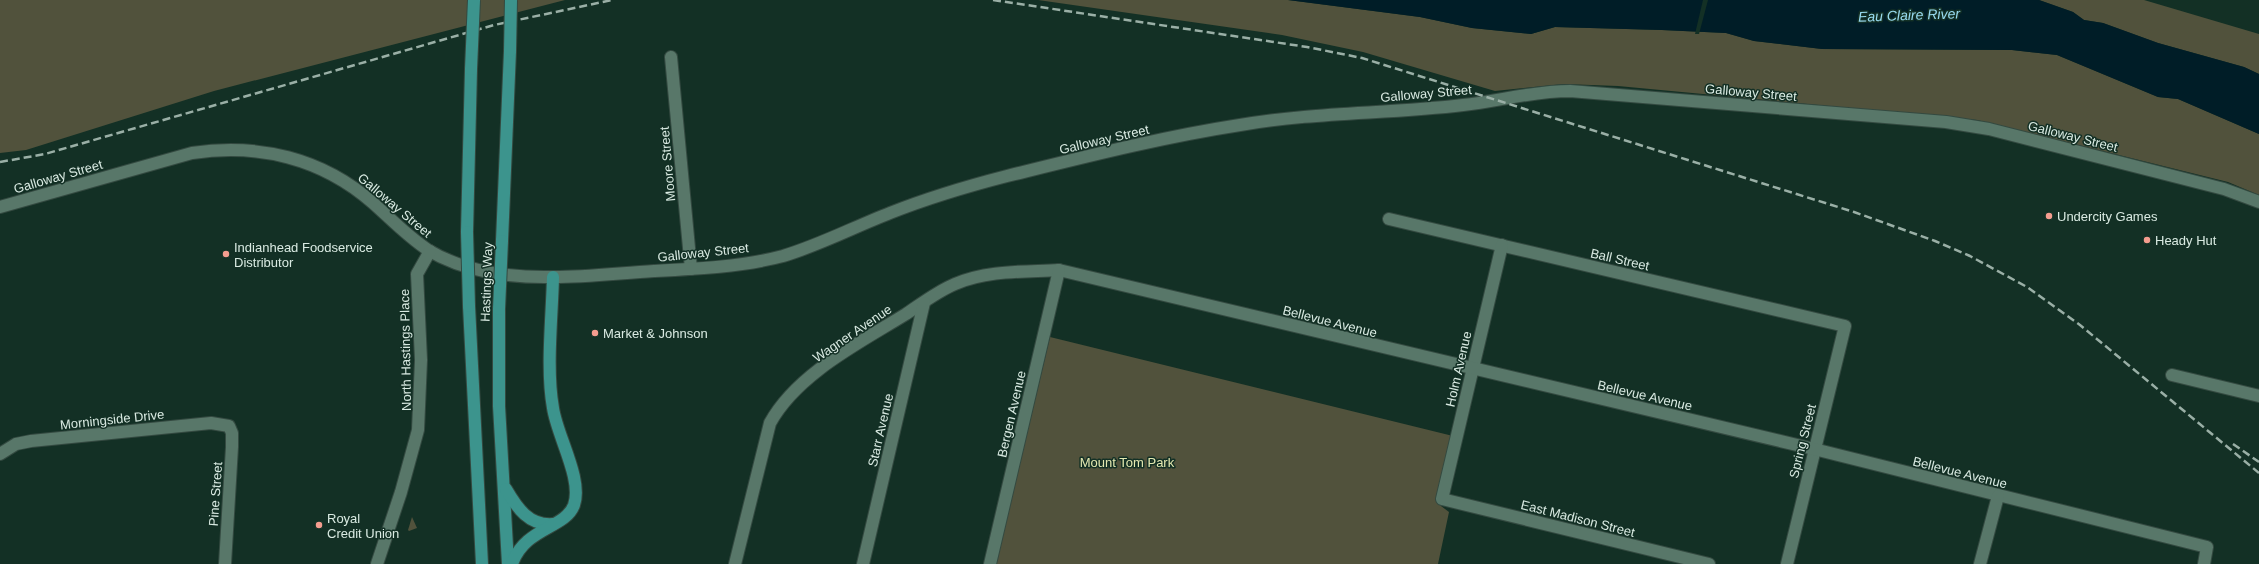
<svg xmlns="http://www.w3.org/2000/svg" width="2259" height="564" viewBox="0 0 2259 564" font-family="Arial,sans-serif">
  <style>
    .green { fill: #51523c }
    .water { fill: #001d27 }
    .pier { fill: #133025 }
    .lines { fill: none; stroke-linecap: round; stroke-linejoin: round }
    .minor-casing { stroke: #344a41; stroke-width: 14 }
    .major-casing { stroke: #344a41; stroke-width: 14 }
    .minor { stroke: #587769; stroke-width: 12 }
    .major { stroke: #3c948d; stroke-width: 12 }
    .rail { stroke: #9aafa6; stroke-width: 2.5; stroke-dasharray: 8 4; stroke-linecap: butt }
    .major-bridge-casing { stroke: #344a41; stroke-width: 14; stroke-linecap: butt }
    .major-bridge { stroke: #3c948d; stroke-width: 12 }
    .poi-dot { fill: #f59d8f; stroke: #133025; stroke-width: 1.5 }
    .labels { text-anchor: middle; stroke-width: 3; stroke-linejoin: round; paint-order: stroke }
    .street-label { font-size: 13px; fill: #d9eae2; stroke: #133025 }
    .poi-label { font-size: 13px; fill: #d9eae2; stroke: #133025; text-anchor: start }
    .park-label { font-size: 13px; fill: #e5e9b1; stroke: #133025 }
    .water-label { font-size: 14px; font-style: italic; fill: #98daef; stroke: #133025 }
  </style>
  <rect width="100%" height="100%" fill="#133025"/>
  <g class="green">
    <path d="M0,0H565L214,91L26,150L0,153Z"/>
    <path d="M1038,0H1288L1420,17L1472,28L1531,34L1555,27L1662,30L1726,33L1754,41L1822,49L2012,50L2057,55L2158,97L2178,99L2259,134V195L2228,182L1977,120L1618,86L1564,84L1495,91L1363,52L1282,35Z"/>
    <path d="M2039,0H2144L2259,34V74L2244,67L2158,43L2103,23L2084,20L2073,12Z"/>
    <path d="M1050,337L1453,436L1439,501L1441,506L1449,512L1438,564H996Z"/>
    <path d="M412,517L417,528L409,531L408,530Z"/>
  </g>
  <path class="water" d="M1288,0H2039L2073,12L2084,20L2103,23L2158,43L2244,67L2259,74V134L2178,99L2158,97L2057,55L2012,50L1822,49L1754,41L1726,33L1662,30L1555,27L1531,34L1472,28L1420,17Z"/>
  <path class="pier" d="M1703,0H1708L1699,34H1695Z"/>
  <g class="lines">
    <defs>
      <g id="minor">
        <path d="M671,57L691,269"/>
        <path d="M0,207L192,153C258,143 322,158 373,203C391,219 407,236 428,250C464,272 512,278 553,277C587,277 620,273 654,271C697,269 741,267 783,256C820,245 854,227 890,213C928,198 968,186 1007,176C1084,157 1162,137 1240,125C1314,112 1389,114 1463,105C1499,101 1533,91 1570,91L1946,122L1989,129L2224,189L2259,202"/>
        <path d="M1389,219L1845,326L1787,564"/>
        <path d="M1502,245L1442,499L1709,564"/>
        <path d="M2172,375L2259,396"/>
        <path d="M0,454L16,444L31,441L211,423L229,426L232,433V447L225,564"/>
        <path d="M377,564L401,492L418,430L421,360L417,274L430,251"/>
        <path d="M735,564L770,423C797,374 859,343 906,314C921,304 938,291 955,284C987,270 1025,272 1059,270L1814,449L2207,547L2204,564"/>
        <path d="M863,564L924,303"/>
        <path d="M990,564L1059,270"/>
        <path d="M1980,564L1998,496"/>
      </g>
      <g id="major">
        <path d="M467,232L471,69"/>
        <path d="M502,241L510,51"/>
        <path d="M469,306L482,564"/>
        <path d="M499,309V406L508,564"/>
        <path d="M506,489C517,508 529,526 553,524"/>
        <path d="M512,564C525,527 565,529 574,505C583,479 557,436 553,408C546,369 552,318 553,277"/>
      </g>
    </defs>
    <use href="#minor" class="minor-casing"/>
    <use href="#major" class="major-casing"/>
    <use href="#minor" class="minor"/>
    <use href="#major" class="major"/>
    <g class="rail">
      <path d="M993,0L1307,47L1362,58L1854,212L1935,241L1970,256L2027,287L2080,325L2259,473"/>
      <path d="M0,162L45,154L494,25L612,0"/>
      <path d="M2233,444L2259,462"/>
    </g>
    <defs>
      <g id="major-bridge">
        <path d="M510,51L511,0"/>
        <path d="M471,69L474,0"/>
        <path d="M467,232L469,306"/>
        <path d="M499,309L502,241"/>
      </g>
    </defs>
    <use href="#major-bridge" class="major-bridge-casing"/>
    <use href="#major-bridge" class="major-bridge"/>
  </g>
  <g class="poi-dot">
    <circle cx="2049" cy="216" r="4"/>
    <circle cx="2147" cy="240" r="4"/>
    <circle cx="226" cy="254" r="4"/>
    <circle cx="595" cy="333" r="4"/>
    <circle cx="319" cy="525" r="4"/>
  </g>
  <g class="labels">
    <g class="street-label">
      <text transform="translate(1751 92) rotate(5)" y="5">Galloway Street</text>
      <text transform="translate(1426 93) rotate(-5)" y="5">Galloway Street</text>
      <text transform="translate(2073 136) rotate(14)" y="5">Galloway Street</text>
      <text transform="translate(1104 139) rotate(-13)" y="5">Galloway Street</text>
      <text transform="translate(667 164) rotate(-95)" y="5">Moore Street</text>
      <text transform="translate(58 176) rotate(-16)" y="5">Galloway Street</text>
      <text transform="translate(395 205) rotate(40)" y="5">Galloway Street</text>
      <text transform="translate(703 252) rotate(-6)" y="5">Galloway Street</text>
      <text transform="translate(1620 259) rotate(13)" y="5">Ball Street</text>
      <text transform="translate(486 282) rotate(-88)" y="5">Hastings Way</text>
      <text transform="translate(1330 321) rotate(14)" y="5">Bellevue Avenue</text>
      <text transform="translate(852 333) rotate(-34)" y="5">Wagner Avenue</text>
      <text transform="translate(405 350) rotate(-91)" y="5">North Hastings Place</text>
      <text transform="translate(1458 369) rotate(-77)" y="5">Holm Avenue</text>
      <text transform="translate(1645 395) rotate(13)" y="5">Bellevue Avenue</text>
      <text transform="translate(1011 414) rotate(-77)" y="5">Bergen Avenue</text>
      <text transform="translate(112 419) rotate(-6)" y="5">Morningside Drive</text>
      <text transform="translate(880 430) rotate(-77)" y="5">Starr Avenue</text>
      <text transform="translate(1802 441) rotate(-76)" y="5">Spring Street</text>
      <text transform="translate(1960 472) rotate(14)" y="5">Bellevue Avenue</text>
      <text transform="translate(215 494) rotate(-86)" y="5">Pine Street</text>
      <text transform="translate(1578 518) rotate(14)" y="5">East Madison Street</text>
    </g>
    <g class="poi-label">
      <text x="2057" y="221">Undercity Games</text>
      <text x="2155" y="245">Heady Hut</text>
      <text x="234" y="252">Indianhead Foodservice<tspan x="234" dy="15">Distributor</tspan></text>
      <text x="603" y="338">Market &amp; Johnson</text>
      <text x="327" y="523">Royal<tspan x="327" dy="15">Credit Union</tspan></text>
    </g>
    <g class="park-label">
      <text x="1127" y="467">Mount Tom Park</text>
    </g>
    <g class="water-label">
      <text transform="translate(1909 15) rotate(-2)" y="5">Eau Claire River</text>
    </g>
  </g>
</svg>
